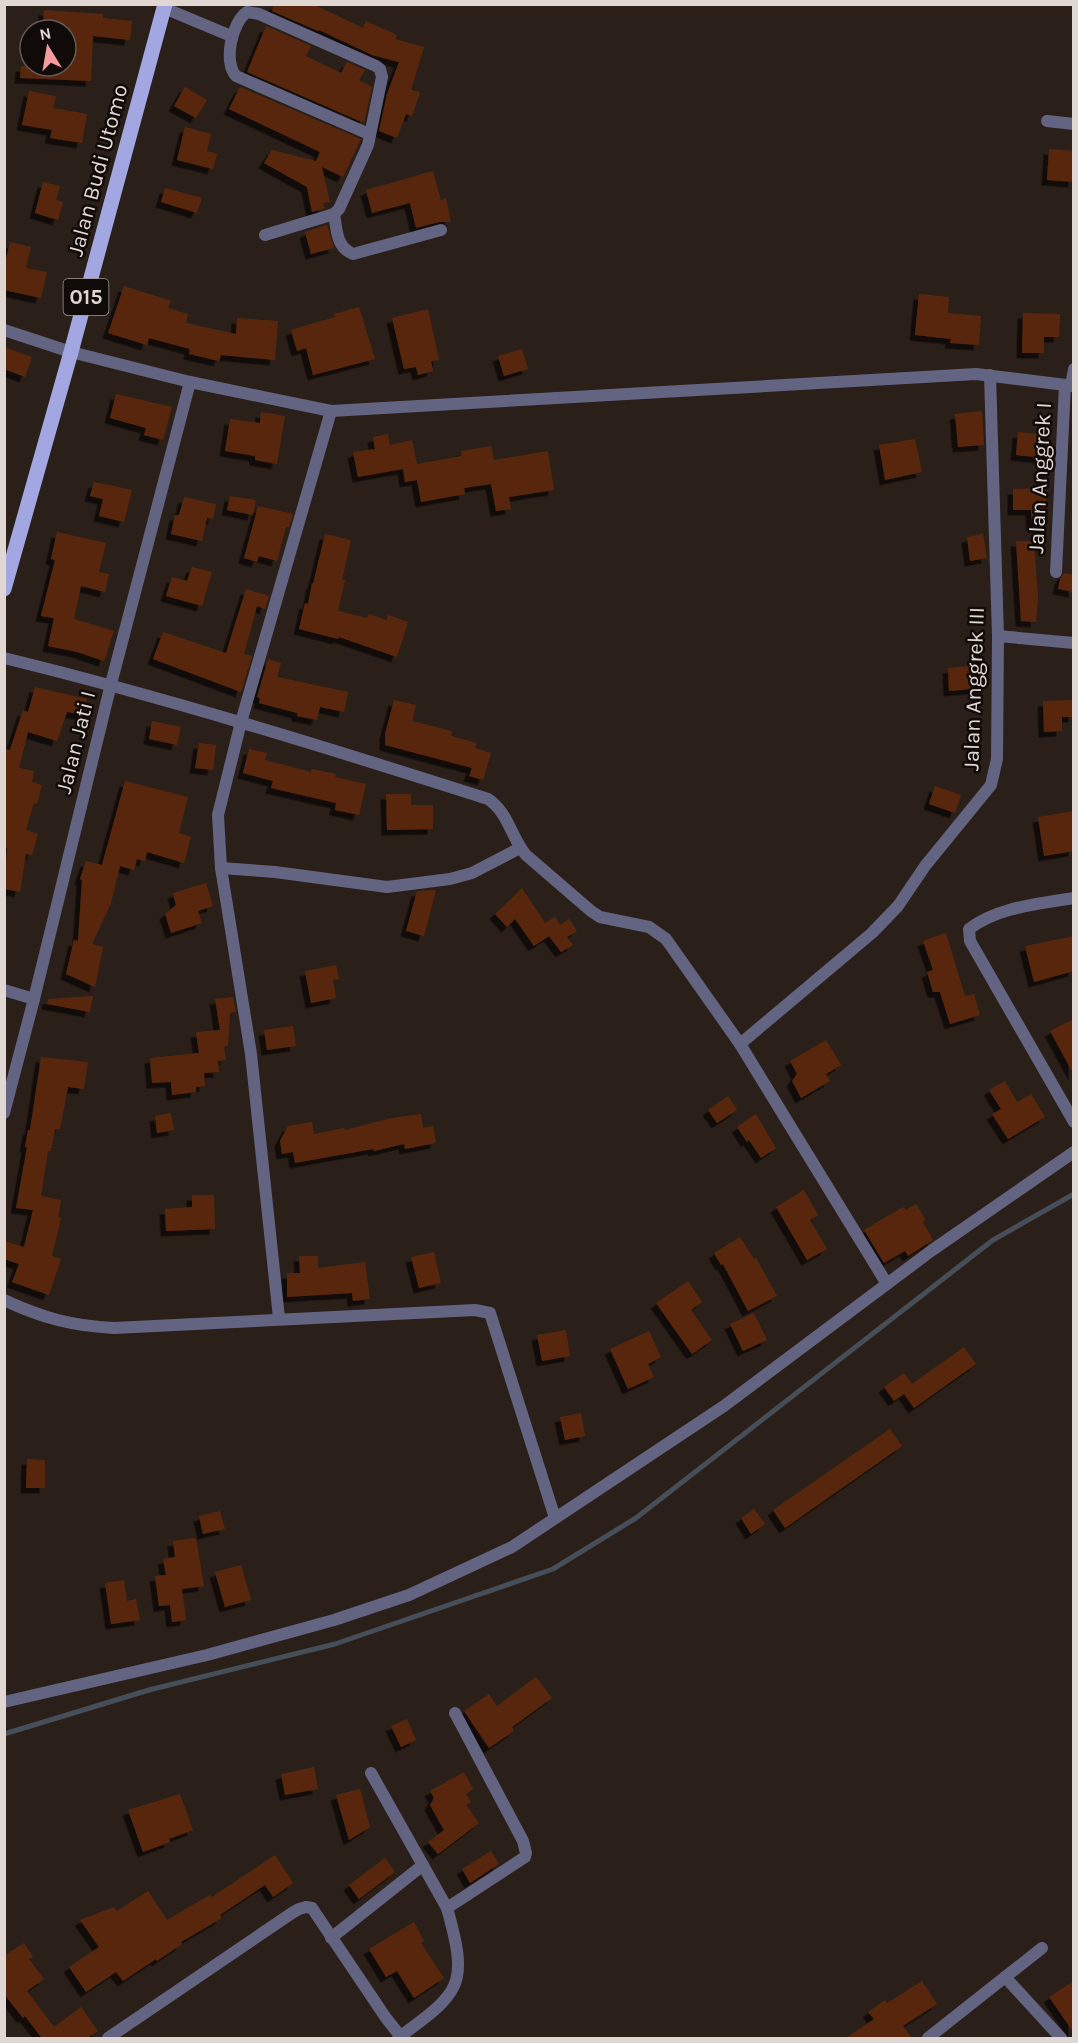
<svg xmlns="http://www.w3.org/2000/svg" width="1078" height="2043" viewBox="0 0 1078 2043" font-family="Karla,sans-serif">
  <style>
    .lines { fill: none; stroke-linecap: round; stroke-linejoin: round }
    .stream { stroke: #464f59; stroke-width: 5 }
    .building { fill: #58280c; filter: url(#shadow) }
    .street { stroke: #626481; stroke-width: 12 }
    .primary { stroke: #a2a7e2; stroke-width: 15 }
    .labels { text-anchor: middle; stroke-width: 5; stroke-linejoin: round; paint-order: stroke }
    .shield { fill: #100a08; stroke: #a29a96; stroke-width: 1.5 }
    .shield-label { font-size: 21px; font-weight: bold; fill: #e0d7d3 }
    .street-label { font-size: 22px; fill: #e0d7d3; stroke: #100a08 }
  </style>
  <defs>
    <filter id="shadow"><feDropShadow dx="-5.5" dy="5.5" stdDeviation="0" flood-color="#0009"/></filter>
  </defs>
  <rect width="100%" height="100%" fill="#2b1f19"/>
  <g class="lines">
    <path class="stream" d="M4,1734L149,1690L335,1644L553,1569L636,1518L993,1240L1074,1194"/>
  </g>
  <g class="building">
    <path d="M274,4H313L363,28L366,21L397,35L395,39L424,47L411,90L420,92L412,116L406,114L397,138L379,131L387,94L399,62L372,55L319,30L318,31L272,11Z"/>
    <path d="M44,10L103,14V18L132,21L130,40L93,36L91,81L20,78L21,66H66V30H58V27L43,26Z"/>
    <path d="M266,26L311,46L306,56L341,73L347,62L365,70L359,80L372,87L364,123L247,72Z"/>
    <path d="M185,87L207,100L196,118L174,106Z"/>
    <path d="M240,87L361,139L343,177L322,167L330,202L323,203L325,208L312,212L307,187L264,163L272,150L316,161L320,152L229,109Z"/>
    <path d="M29,91L56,96L53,108L87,114L82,143L50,138L52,130L22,125Z"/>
    <path d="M185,127L211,134L207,151L217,154L213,169L177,160Z"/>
    <path d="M1049,149L1074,151V182L1047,180Z"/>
    <path d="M433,171L441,200L446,198L451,222H439L416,228L410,203L372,213L366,190Z"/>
    <path d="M43,182L60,186L56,200L63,202L58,220L35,213Z"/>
    <path d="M165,188L202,198L197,213L161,202Z"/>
    <path d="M327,225L334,248L311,254L305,232Z"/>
    <path d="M10,242L31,247L26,268L47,272L41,298L4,290V267Z"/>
    <path d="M124,286L171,301L168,308L188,314L186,323L236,334L237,318L278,321L275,360L221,355L219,361L189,354L190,349L149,338L147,345L108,333Z"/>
    <path d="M919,294L949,297L948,313L981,316L979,345L950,343L951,339L915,335Z"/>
    <path d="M359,307L375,359L313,375L306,348L297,351L291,330L335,317L334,314Z"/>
    <path d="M428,309L439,360L431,361L433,371L418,375L416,367L404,369L392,318Z"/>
    <path d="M1023,313L1060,314L1059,337H1044V353H1022Z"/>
    <path d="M4,347L32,357L25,377L4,369Z"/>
    <path d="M522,349L528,369L504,376L498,356Z"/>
    <path d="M116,394L172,407L163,440L144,435L146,428L110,418Z"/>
    <path d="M982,411L984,445L958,447L955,414Z"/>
    <path d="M261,412L285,416L277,464L255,460V456L225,451L230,419L260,423Z"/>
    <path d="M1018,432L1046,435L1044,458L1016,455Z"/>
    <path d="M388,434L390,445L412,440L417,464L462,456L461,451L491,446L494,460L548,451L554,490L509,497L511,509L496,511L491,484L464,488L465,494L421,502L417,480L405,482L403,469L358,477L353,452L375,449L373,437Z"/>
    <path d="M915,439L922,472L885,480L879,445Z"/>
    <path d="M94,482L132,490L124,522L99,516L103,499L90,496Z"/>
    <path d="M1046,488L1047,524H1032L1031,510H1013V489Z"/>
    <path d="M230,496L256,500L253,515L227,510Z"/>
    <path d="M184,497L216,504L213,519L207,518L202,541L171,534L175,515H179Z"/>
    <path d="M258,506L293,514L289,527H286L277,561L259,556L257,562L244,558Z"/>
    <path d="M57,532L106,543L99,572L109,574L105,592L81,586L74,619L114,631L104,661L77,652L48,646L54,618L41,616L55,560L51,559Z"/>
    <path d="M325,534L351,540L342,580H345L338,611L367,618L369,614L386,620L388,615L408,622L397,657L339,637L338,639L299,629L305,603L308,604L312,583L313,584Z"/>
    <path d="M983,534L987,558L970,561L967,537Z"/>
    <path d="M1016,541H1034L1038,598L1036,622L1021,621Z"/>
    <path d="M192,567L212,572L202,606L166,596L172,577L187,581Z"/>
    <path d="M1064,573L1074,575V592L1058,589L1060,579Z"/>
    <path d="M246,589L269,596L265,609L257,606L244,654L252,656L241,692L153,659L163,632L226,653Z"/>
    <path d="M268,659L281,663L277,677L348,692L344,712L320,707L317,720L297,716V713L259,703L260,698L257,697Z"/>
    <path d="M980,665L982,688L949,691L948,668Z"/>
    <path d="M35,687L87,699L84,715L67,712L57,741L28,732L19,768L34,771L32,782L42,785L37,804L34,803L26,830L38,834L32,855L26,854L20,892L4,889L7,848H4V749L10,750L23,710L28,712Z"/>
    <path d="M394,700L416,705L412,721L452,731L451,736L477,743L475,748L491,753L483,780L469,776L472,768L385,745V734Z"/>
    <path d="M1074,700V717H1062V731L1044,732L1043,701Z"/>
    <path d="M152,721L181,727L177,745L149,739Z"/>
    <path d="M199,743L216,745L213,770L195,768Z"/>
    <path d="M249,749L267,753L265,760L311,772L312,769L336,774L335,777L366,784L359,815L335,810L336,803L271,788L273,781L243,773Z"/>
    <path d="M125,781L188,797L179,833L191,837L184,863L147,852L145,861L137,859L134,870L120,866L111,903L92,944L103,947L95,987L66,974L74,940L78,941L82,880L80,879L86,861L102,865Z"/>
    <path d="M935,786L961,795L955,813L929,804Z"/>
    <path d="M386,794H411V805H433V829L387,830Z"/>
    <path d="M1074,811V851L1044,856L1038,817Z"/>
    <path d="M206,883L213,906L198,911L202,923L171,933L165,914L176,905L173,893Z"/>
    <path d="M522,888L545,923L555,917L560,925L569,919L577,931L567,937L573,945L561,952L549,936L534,946L515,919L507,927L495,914Z"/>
    <path d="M436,890L424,936L406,931L417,891Z"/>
    <path d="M946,933L965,996L974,994L980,1015L950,1024L940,992H933L927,972L933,970L923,941Z"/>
    <path d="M1074,936V971L1034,982L1025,946Z"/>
    <path d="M336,965L339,979L333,980L336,998L311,1003L305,971Z"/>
    <path d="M93,996L90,1012L47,1004L48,999Z"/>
    <path d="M233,997L236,1012L230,1013L228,1046H224L226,1060L218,1061L219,1072L204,1073L205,1086L196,1087V1092L172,1095L171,1082L152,1083L150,1058L199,1053L196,1032L220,1030L215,999Z"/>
    <path d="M1074,1019V1075L1050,1031Z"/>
    <path d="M293,1026L296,1046L267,1050L264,1030Z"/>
    <path d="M826,1040L841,1065L826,1074L830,1081L801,1098L792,1081L797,1074L790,1061Z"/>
    <path d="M41,1057L88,1062L84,1089L68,1087L60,1129H55L51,1151H48L41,1196L61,1200L58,1217L61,1218L52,1256L61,1259L49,1295L12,1282L19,1264L4,1259V1241L24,1247L33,1210L16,1208L27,1147H25L28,1130H30Z"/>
    <path d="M1005,1081L1017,1102L1031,1094L1045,1117L1008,1139L992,1114L1001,1109L989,1090Z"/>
    <path d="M728,1096L737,1110L717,1123L708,1110Z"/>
    <path d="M171,1113L174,1130L157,1133L155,1116Z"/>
    <path d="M421,1114L423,1128L433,1126L436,1143L405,1149L404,1144L374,1151L373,1149L295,1163L293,1152L282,1154L280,1141L288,1126L312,1122L314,1134L344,1128L345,1130L392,1118Z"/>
    <path d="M756,1114L776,1148L761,1158L749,1140L747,1142L737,1127Z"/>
    <path d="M804,1190L818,1215L810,1220L827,1249L807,1260L776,1207Z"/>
    <path d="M192,1195H214L215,1229L166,1231L165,1209L192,1207Z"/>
    <path d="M916,1204L925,1219L923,1222L933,1240L908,1256L905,1251L884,1263L864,1230L903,1207L906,1210Z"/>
    <path d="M740,1237L754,1259L756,1258L777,1296L748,1311L723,1264L721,1265L714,1253Z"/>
    <path d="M434,1252L441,1283L419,1288L411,1257Z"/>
    <path d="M299,1256H318V1268L365,1262L370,1299L353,1301L352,1293L287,1297V1273H300Z"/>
    <path d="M688,1281L702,1302L691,1310L712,1340L692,1354L656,1303Z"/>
    <path d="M754,1313L767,1340L743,1351L730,1324Z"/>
    <path d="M566,1330L570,1356L542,1361L537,1335Z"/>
    <path d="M649,1331L661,1357L648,1364L654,1377L628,1389L610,1349Z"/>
    <path d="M964,1347L976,1364L914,1408L904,1394L894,1401L884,1387L904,1373L912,1384Z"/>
    <path d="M581,1413L585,1436L565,1440L560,1417Z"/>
    <path d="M890,1429L902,1446L785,1528L773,1510Z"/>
    <path d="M27,1459L45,1460V1488H26Z"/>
    <path d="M754,1509L765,1524L751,1534L741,1518Z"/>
    <path d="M220,1511L225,1529L203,1534L199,1516Z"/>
    <path d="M196,1538L204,1586L182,1589L186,1620L172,1622L170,1605L159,1606L155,1576L166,1575L163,1559L175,1557L173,1541Z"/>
    <path d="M241,1565L251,1600L225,1607L215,1572Z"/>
    <path d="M124,1580L127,1601L136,1599L140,1620L111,1624L105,1583Z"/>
    <path d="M536,1677L552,1698L512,1727L514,1731L489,1748L464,1711L489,1694L497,1706Z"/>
    <path d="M407,1719L416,1740L401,1747L391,1726Z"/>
    <path d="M314,1767L318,1789L285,1795L281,1774Z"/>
    <path d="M464,1772L473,1789L466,1794L471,1802L466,1805L479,1823L438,1854L428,1842L444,1830L430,1805L434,1798L430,1791Z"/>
    <path d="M360,1789L370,1827L349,1840L336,1795Z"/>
    <path d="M180,1794L193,1830L169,1839L170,1842L143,1852L128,1810Z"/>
    <path d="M491,1851L499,1864L470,1883L462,1869Z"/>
    <path d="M275,1855L293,1883L273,1897L265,1885L220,1915L222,1918L181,1942L182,1944L157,1961L156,1959L123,1981L116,1972L86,1992L69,1967L99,1947L80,1920L114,1907L117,1911L148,1891L167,1920L210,1895L212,1897Z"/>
    <path d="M385,1858L395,1872L359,1899L349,1885Z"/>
    <path d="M414,1922L424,1941L421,1943L444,1978L414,1998L397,1971L386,1977L369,1949Z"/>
    <path d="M24,1943L33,1957L29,1959L44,1979L27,1991L54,2027L81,2007L98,2031L87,2038H38L41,2037L25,2016L23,2018L4,1994V1956Z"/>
    <path d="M922,1981L937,2004L903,2026L912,2038H846L874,2019L868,2012L885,2000L887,2003Z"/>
    <path d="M1074,1981V2033L1049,1997Z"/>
  </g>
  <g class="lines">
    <g class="street">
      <path d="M164,8L231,36"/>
      <path d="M1047,121L1074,124"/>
      <path d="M334,214C337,230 336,247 353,254L441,230"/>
      <path d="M265,235L334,214L339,209L368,145L382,77L380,69L376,66L259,14L247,12C232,22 223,62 236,76L369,134"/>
      <path d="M4,330L71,352L190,382L331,411L976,374L1074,386"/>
      <path d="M1071,386L1074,369"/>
      <path d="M1056,572L1065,385"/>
      <path d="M998,636L1074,643"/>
      <path d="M4,658C168,698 328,748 488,799C508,812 511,837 526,855L591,911L600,917L649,927L666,939L740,1044L887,1284"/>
      <path d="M221,868L275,872L387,887L450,879L472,873L520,848"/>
      <path d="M1074,898C1038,904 998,907 969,929L970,941L1074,1122"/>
      <path d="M4,990L34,999"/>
      <path d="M740,1044L872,933L898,906L925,866L991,785L997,759L998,636L990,375"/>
      <path d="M4,1113L34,999L111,684L190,382"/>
      <path d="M4,1300C42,1318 73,1326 114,1328L475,1310L490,1313L555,1518"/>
      <path d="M279,1318L251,1054L221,868L218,815L241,722L331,411"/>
      <path d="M4,1702L207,1655L334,1620L409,1595L512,1547L724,1406L931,1251L1074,1152"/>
      <path d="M371,1773L447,1908L525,1857L526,1853L523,1841L455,1713"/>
      <path d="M331,1938L423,1865"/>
      <path d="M1005,1977L1061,2038"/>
      <path d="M108,2038L292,1913L299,1909L306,1907L312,1908L386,2018L401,2037"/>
      <path d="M398,2038C461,1992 469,1986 447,1908"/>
      <path d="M928,2038L1042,1948"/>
    </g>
    <path class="primary" d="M4,589L71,352L165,4"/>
  </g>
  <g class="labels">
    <rect class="shield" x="63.5" y="279" width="45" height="36" rx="4.5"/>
    <g class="shield-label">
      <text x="86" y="304">015</text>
    </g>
    <g class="street-label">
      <text transform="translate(97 170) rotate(-75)" y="8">Jalan Budi Utomo</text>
      <text transform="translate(1039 478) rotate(-87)" y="8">Jalan Anggrek I</text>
      <text transform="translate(973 689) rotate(-88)" y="8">Jalan Anggrek III</text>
      <text transform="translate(75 742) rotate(-76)" y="8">Jalan Jati I</text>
    </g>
  </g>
  <rect width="1078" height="2043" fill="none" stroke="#e0d7d3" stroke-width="12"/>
  <g transform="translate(48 48) rotate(349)"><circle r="28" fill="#100a08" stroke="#635c59" stroke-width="1.5"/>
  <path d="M0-4.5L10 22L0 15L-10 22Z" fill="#f49b9f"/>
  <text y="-9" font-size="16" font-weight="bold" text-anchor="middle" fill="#e0d7d3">N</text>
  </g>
</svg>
